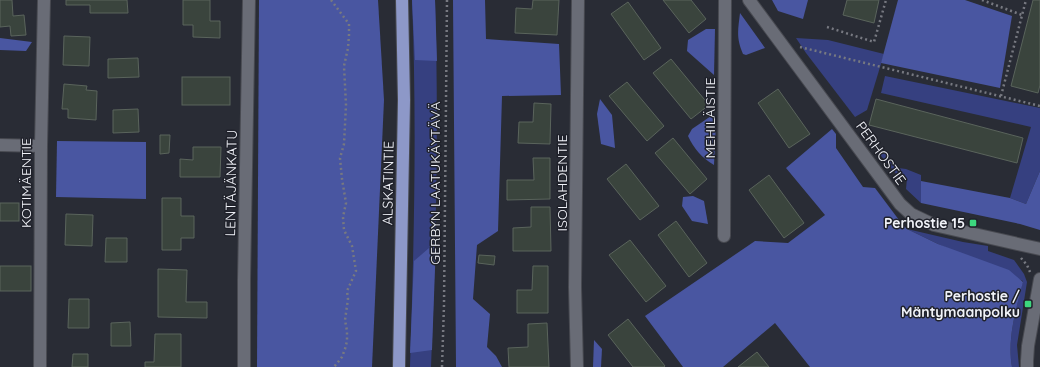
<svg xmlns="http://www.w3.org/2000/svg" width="1040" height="367" viewBox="0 0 1040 367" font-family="Quicksand,sans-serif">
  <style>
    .green { fill: #364080 }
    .forest { fill: #4956a1 }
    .building { fill: #3a443d; stroke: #5a645c }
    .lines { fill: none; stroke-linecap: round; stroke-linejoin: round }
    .minor-casing { stroke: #484a51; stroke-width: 14 }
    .major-casing { stroke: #484a51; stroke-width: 14 }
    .path { stroke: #777981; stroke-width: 2.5; stroke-dasharray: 2 3; stroke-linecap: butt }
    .minor { stroke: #696c76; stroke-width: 12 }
    .major { stroke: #8d98c8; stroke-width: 12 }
    .poi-dot { fill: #3cd77e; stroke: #20222b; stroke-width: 1.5 }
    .labels { text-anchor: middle; stroke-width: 3; stroke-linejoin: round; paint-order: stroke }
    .street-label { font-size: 14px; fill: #f1f3f9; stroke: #20222b }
    .poi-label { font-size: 14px; font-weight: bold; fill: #f1f3f9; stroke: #20222b; text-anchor: end }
  </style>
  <rect width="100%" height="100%" fill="#292c35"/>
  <g class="green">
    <path d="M412,0H435C439,122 436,245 431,367H410C414,245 417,122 412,0Z"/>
    <path d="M796,38L828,40L884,54L867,110L855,117L806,53Z"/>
    <path d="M885,76L1040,108V171L1026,204L1010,198L1031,127L881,93Z"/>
    <path d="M881,148L898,168L906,169L921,175V203L906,189L907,178L897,175L877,151Z"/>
    <path d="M907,229L963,242L988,246V251L1014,260L1024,274L1027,282L1017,345L1019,367H1012C1007,339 1016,309 1023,281L938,244Z"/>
  </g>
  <g class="forest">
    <path d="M259,0H378L384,100L372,367H257Z"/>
    <path d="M412,0H435L437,61L415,60Z"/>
    <path d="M453,0H485L486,39L559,44L561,95L502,96L498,231L477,245L473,299L490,314L487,347L496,356L502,367H456Z"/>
    <path d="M772,0H808L803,19L778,11Z"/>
    <path d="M898,0H965L1012,16L1000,88L881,63Z"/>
    <path d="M740,13L765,48L746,55L743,54C736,38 738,30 740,13Z"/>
    <path d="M706,29H715L714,75L687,51L688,40Z"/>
    <path d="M0,38L32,42L26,51L0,50Z"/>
    <path d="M600,99L612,115L615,148L601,144L597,114Z"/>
    <path d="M711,116L716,121L714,165C702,158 694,149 688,136L692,129Z"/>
    <path d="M832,129L836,134V148L863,187L875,188L902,224L907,229L938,244L1009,270L1023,282C1016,309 1007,339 1012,367H810L775,323L723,367H683L645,316L755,241L788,243L825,215L786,168Z"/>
    <path d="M57,141L146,142V199L56,197Z"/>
    <path d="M1040,171V230L1020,224L921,203V181L1010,198L1026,204Z"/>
    <path d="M693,196L704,201L708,224L692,221L682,206L683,197Z"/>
    <path d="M436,242L432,350L410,353L414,261Z"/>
    <path d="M594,340L602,349L601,367H593Z"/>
  </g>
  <g class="building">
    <path d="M0,0H12L13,16L24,15L26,35L11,36L10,26L0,27Z"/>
    <path d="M66,0H127L128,13H90V5H66Z"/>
    <path d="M183,0H210V21H220V38L193,37V25H183Z"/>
    <path d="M533,0H559L557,35L515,33L516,8L532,9Z"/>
    <path d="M663,0H691L706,19L689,33Z"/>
    <path d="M847,0H879L874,23L843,15Z"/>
    <path d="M1033,0H1040V85L1038,93L1011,86Z"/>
    <path d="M628,2L661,48L644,60L611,14Z"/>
    <path d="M64,36L90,37L89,66L63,65Z"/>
    <path d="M138,58L139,77L108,78V59Z"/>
    <path d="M671,59L709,105L691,119L653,73Z"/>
    <rect x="182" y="77" width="48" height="28"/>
    <path d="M627,82L664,126L647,141L609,96Z"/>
    <path d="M64,84L87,86L86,90L97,91L96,120L68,118V109H62Z"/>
    <path d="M778,89L810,134L789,148L758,103Z"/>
    <path d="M876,99L1023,138L1017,163L869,125Z"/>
    <path d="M534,103L551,104L550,144L518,143L519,122H533Z"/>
    <path d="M138,109L139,132L113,133V110Z"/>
    <path d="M160,135H170L169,153L160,154Z"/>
    <path d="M673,138L707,179L690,194L655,153Z"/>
    <path d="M193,147H221L220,177H180V159L193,160Z"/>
    <path d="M533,158H550V199L507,200V180H534Z"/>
    <path d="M626,164L659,206L640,220L607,179Z"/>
    <path d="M769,175L804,223L784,238L749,190Z"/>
    <path d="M162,198H181V216H194V238H181V250H162Z"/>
    <rect x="0" y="203" width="19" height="18"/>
    <path d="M531,207H550L551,251H513V228L531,227Z"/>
    <path d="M66,214L93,215L92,246L65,245Z"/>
    <path d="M676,221L707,263L689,277L658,235Z"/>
    <path d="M106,238H127V262H105Z"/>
    <path d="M630,240L666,286L646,302L609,255Z"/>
    <path d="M479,255L495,256L494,265L478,263Z"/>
    <rect x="0" y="266" width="31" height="25"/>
    <path d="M533,266H548V313H517V290H532Z"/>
    <path d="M158,269L187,270L186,302H207V318L158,317Z"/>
    <path d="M69,299H89V328H68Z"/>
    <path d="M628,319L665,366L664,367H633L608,335Z"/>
    <path d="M130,322L131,346H111V323Z"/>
    <path d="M547,323L549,367H509L508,348L528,347V324Z"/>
    <path d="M155,334H181V367H145V362H154Z"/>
    <path d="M757,352L769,367H738Z"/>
    <path d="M73,354H88V367H72Z"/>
  </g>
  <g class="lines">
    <defs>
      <g id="minor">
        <path d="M749,0L900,204L911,214L934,225L1040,249"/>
        <path d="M0,145L41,146"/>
        <path d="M724,236L725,0"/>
        <path d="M40,367L41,146L44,0"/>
        <path d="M244,367V280L249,0"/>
        <path d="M577,367L575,287L578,0"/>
        <path d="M1027,367V361L1028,346L1040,279"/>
      </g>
      <path id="major" d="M399,367L404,100L402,0"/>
    </defs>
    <use href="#minor" class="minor-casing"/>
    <use href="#major" class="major-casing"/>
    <g class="path">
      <path d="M331,0L349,24V35L348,48L344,66L346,105L344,144L340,158L342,179L346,203L343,217L344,230L352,246L356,271L347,291L348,299L345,320L347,331V341L345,349L342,357L334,367"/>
      <path d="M982,0L1022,15"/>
      <path d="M827,27L874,42L886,0"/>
      <path d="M800,47L1040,106"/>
      <path d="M1001,96L1026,0"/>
      <path d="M1021,258L1027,265L1030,272"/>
      <path d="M442,367L444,305L447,0"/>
    </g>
    <use href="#minor" class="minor"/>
    <use href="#major" class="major"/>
  </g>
  <g class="poi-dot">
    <rect x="969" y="219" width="8" height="8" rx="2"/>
    <rect x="1024" y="300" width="8" height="8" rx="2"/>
  </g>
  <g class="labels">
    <g class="street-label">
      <text transform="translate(710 118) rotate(-90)" y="5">MEHILÄISTIE</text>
      <text transform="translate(881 153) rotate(54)" y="5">PERHOSTIE</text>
      <text transform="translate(26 183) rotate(-90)" y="5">KOTIMÄENTIE</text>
      <text transform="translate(231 183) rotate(-89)" y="5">LENTÄJÄNKATU</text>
      <text transform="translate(388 183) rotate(-89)" y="5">ALSKATINTIE</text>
      <text transform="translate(435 183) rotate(-90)" y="5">GERBYN LAATUKÄYTÄVÄ</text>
      <text transform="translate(562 183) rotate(-90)" y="5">ISOLAHDENTIE</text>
    </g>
    <g class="poi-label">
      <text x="965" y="228">Perhostie 15</text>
      <text x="1020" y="301">Perhostie /<tspan x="1020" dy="16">Mäntymaanpolku</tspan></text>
    </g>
  </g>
</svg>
